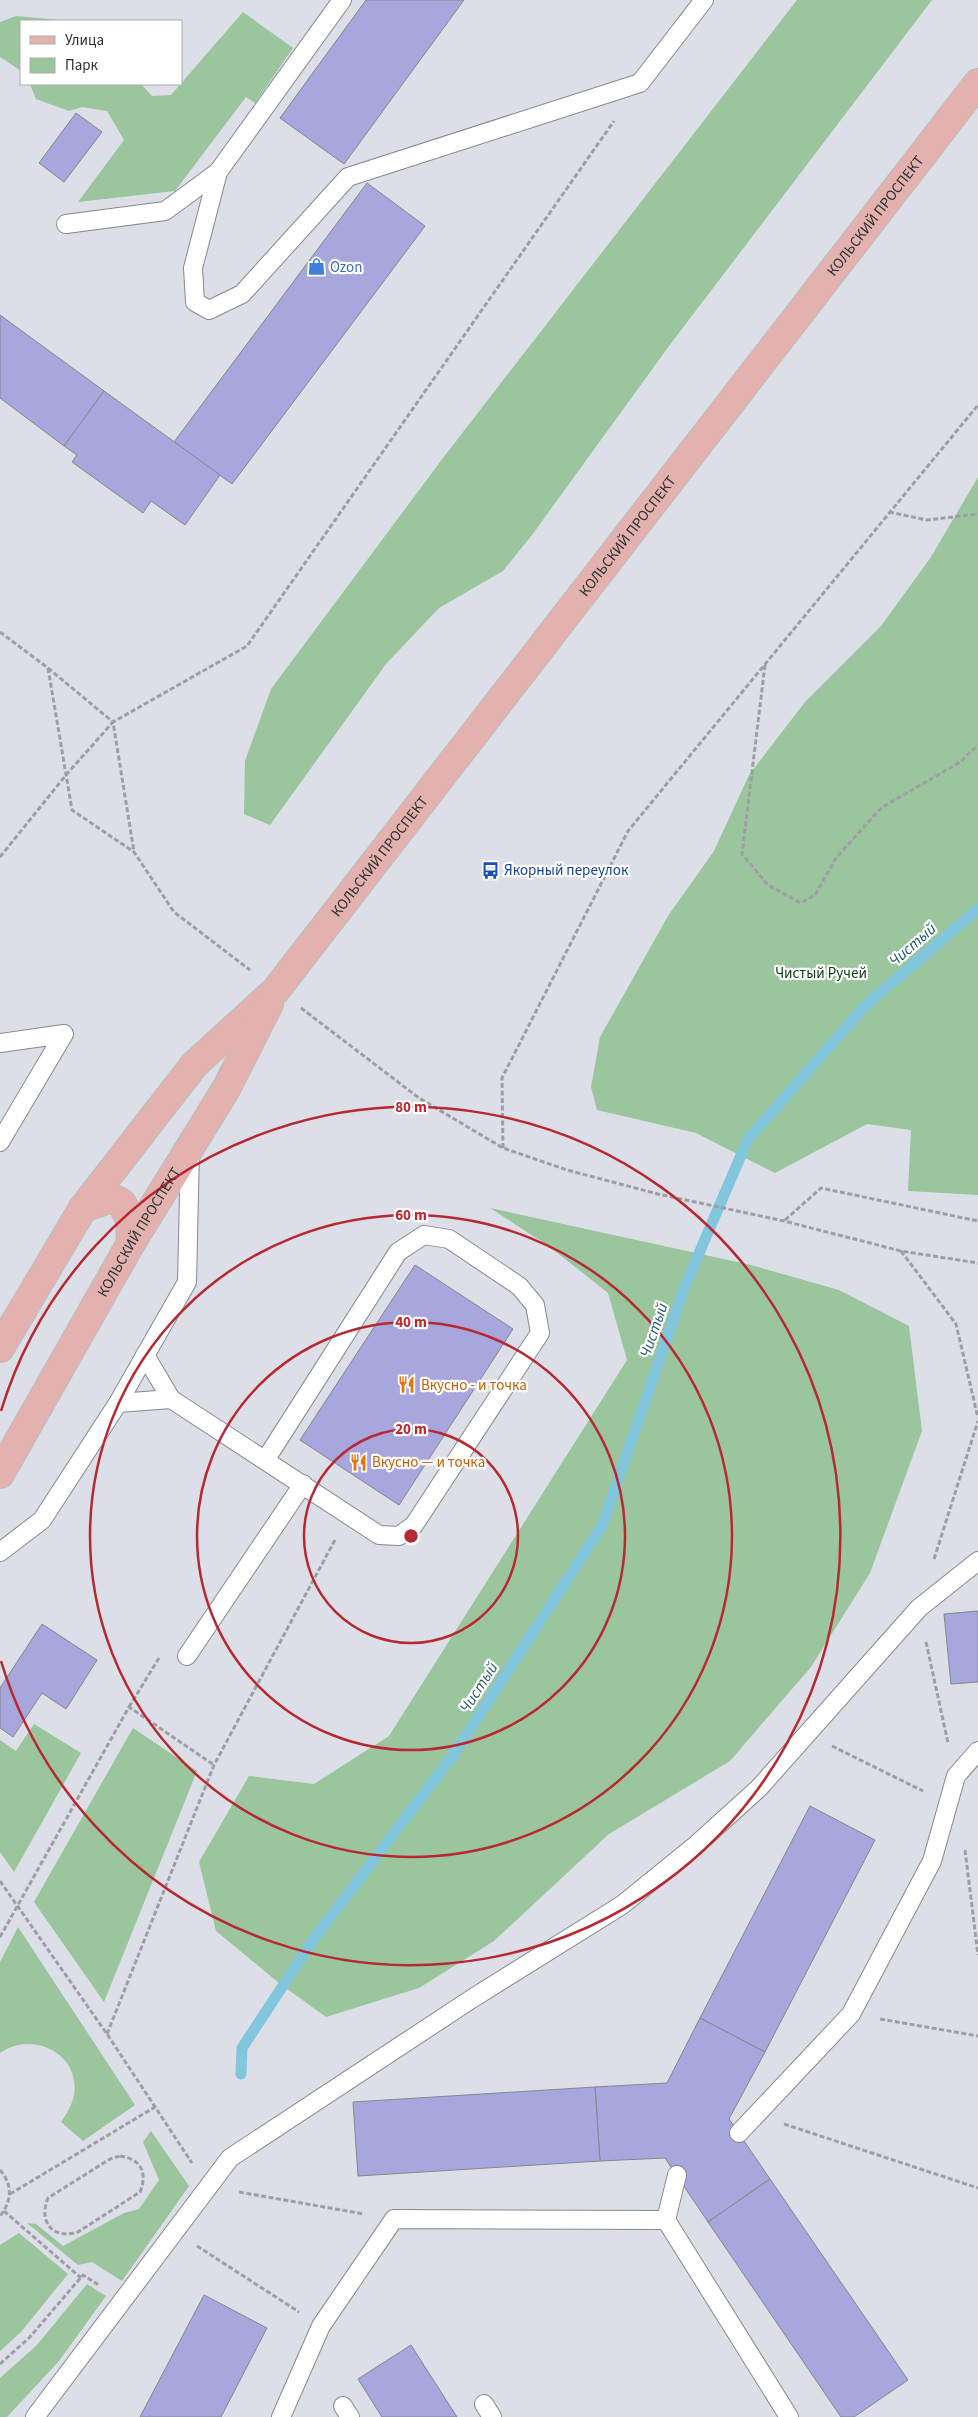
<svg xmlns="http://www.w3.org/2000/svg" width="978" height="2417" viewBox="0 0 978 2417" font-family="'Source Sans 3',sans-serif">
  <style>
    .green { fill: #9ac59d }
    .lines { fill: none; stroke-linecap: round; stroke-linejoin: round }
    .stream { stroke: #82c6de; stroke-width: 11 }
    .building { fill: #a7a7dd; stroke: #85858d }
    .service-casing { stroke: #868890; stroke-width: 20 }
    .primary-casing { stroke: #bcbcbd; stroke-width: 30 }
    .path { stroke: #9d9fa5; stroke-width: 3; stroke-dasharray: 5 2.5; stroke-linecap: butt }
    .service { stroke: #fff; stroke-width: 18 }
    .primary { stroke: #e3b2af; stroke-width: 28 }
    .ring { fill: none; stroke: #b82830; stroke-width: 2.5 }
    .labels { text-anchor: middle; stroke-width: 4.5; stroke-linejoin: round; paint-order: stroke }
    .street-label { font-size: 15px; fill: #2d2e31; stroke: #fff }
    .shop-label { font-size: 15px; fill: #366cbe; stroke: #fff; text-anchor: start }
    .transit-label { font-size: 15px; fill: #164399; stroke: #fff; text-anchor: start }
    .park-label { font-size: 15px; fill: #093b13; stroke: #fff }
    .food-label { font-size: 15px; fill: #c56008; stroke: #fff; text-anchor: start }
    .water-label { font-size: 16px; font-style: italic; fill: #235a6c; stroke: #fff }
    .centre { fill: #b82830; stroke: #fff; stroke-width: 2.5 }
    .ring-label { font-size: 15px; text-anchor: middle; font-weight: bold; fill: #b82830; stroke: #fff; stroke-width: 4.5; stroke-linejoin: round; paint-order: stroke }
  </style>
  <rect width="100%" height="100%" fill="#dcdfe7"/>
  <g class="green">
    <path d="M797,0H932L669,346L532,535L503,571L439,608L386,664L270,825L244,814L245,761L271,689L443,458Z"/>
    <path d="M243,12L293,48L255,103L246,97L175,191L78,202L124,140L107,111L82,107L69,111L36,99L30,84H141L152,96L171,95Z"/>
    <path d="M16,16L70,21H71H21V71L0,57V22Z"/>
    <path d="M978,477V1195L908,1191L911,1130L867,1124L775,1173L696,1133L597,1110L591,1087L600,1037L668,916L714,851L749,775L805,702L881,626L931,557Z"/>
    <path d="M490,1208L751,1265L839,1290L909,1326L922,1431L870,1573L811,1667L730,1761L609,1834L494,1941L419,1988L326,2017L279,1983L216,1931L199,1862L249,1776L314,1784L389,1736L627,1360L608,1293L550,1247Z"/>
    <path d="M34,1724L81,1753L14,1872L0,1852V1740L16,1751Z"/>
    <path d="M133,1728L197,1771L104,2002L34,1902Z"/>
    <path d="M18,1927L135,2105L83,2141L61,2122C67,2113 72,2105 74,2095C81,2053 31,2030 0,2053V1962Z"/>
    <path d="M151,2131L189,2186L122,2281L92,2262L78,2265L27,2223L36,2224L63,2246L124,2213L139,2209L159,2180L143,2142Z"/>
    <path d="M19,2233L68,2274L21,2332L0,2351V2245Z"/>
    <path d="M87,2284L106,2296L59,2361L7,2417H0V2378L37,2345Z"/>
  </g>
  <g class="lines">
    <path class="stream" d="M241,2074L242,2048L313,1940L454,1754L602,1526L685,1286L748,1139L865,1006L978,909"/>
  </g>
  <g class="building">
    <path d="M366,0H464L344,164L280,118Z"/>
    <path d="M76,113L102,132L64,182L39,163Z"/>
    <path d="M367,183L425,226L232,484L174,442Z"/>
    <path d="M0,315L104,391L64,446L0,398Z"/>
    <path d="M104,391L220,475L185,525L151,501L143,513L72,462L77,455L64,446Z"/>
    <path d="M415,1265L513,1329L399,1505L300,1440Z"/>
    <path d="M978,1611V1682L951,1684L944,1614Z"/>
    <path d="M42,1624L97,1660L66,1709L42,1693L13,1737L0,1728V1688Z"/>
    <path d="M810,1806L875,1840L765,2052L700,2018Z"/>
    <path d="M700,2018L765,2052L729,2119L770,2179L708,2222L665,2158L600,2161L595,2087L667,2083Z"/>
    <path d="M595,2087L600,2161L358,2176L353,2102Z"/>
    <path d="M770,2179L908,2380L854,2417H841L708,2222Z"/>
    <path d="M204,2295L267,2328L221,2417H140Z"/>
    <path d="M411,2345L457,2417H382L358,2379Z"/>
  </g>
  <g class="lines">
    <defs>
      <g id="service">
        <path d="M342,0L218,172L193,268L195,302L209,310L242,294L348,177L640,83L704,0"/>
        <path d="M66,224L165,211L218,172"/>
        <path d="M0,1043L64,1034L0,1142"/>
        <path d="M145,1355L171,1399L379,1535L399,1536L414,1525L540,1333L535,1305L519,1286L449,1239L424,1235L398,1252L266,1459"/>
        <path d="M118,1403L171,1399"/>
        <path d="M0,1552L42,1520L118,1403L187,1282L190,1151"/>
        <path d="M187,1656L303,1484"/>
        <path d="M739,2133L851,2014L932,1861L956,1776L978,1751"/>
        <path d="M666,2220L789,2417"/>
        <path d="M484,2404L492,2417"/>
        <path d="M343,2406L350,2417"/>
        <path d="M35,2417L230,2158L473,1998L622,1905L696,1845L759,1788L919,1608L978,1561"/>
        <path d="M281,2417L321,2326L394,2219L666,2220L677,2175"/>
      </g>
      <g id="primary">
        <path d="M83,1208L112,1198L122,1203L130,1220L131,1243"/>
        <path id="s1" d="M0,1348L83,1208L194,1065L276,990L978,83"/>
        <path id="s2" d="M0,1474L131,1243L226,1089L269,1004"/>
      </g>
    </defs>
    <use href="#service" class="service-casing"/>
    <use href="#primary" class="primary-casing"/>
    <g class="path">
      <path d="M889,512L927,520L978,514"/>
      <path d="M0,632L48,668L113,722L247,646L614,121"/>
      <path d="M765,665L742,854L768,885L801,903L815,895L836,858L881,808L960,762L978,745"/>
      <path d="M48,668L72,810L134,852L174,912L250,970"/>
      <path d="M0,857L66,775L113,722L134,852"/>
      <path d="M301,1008L419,1098L503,1148L567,1170L658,1194L784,1221L901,1251L978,1263"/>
      <path d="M503,1148L502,1078L628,831L978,405"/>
      <path d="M785,1220L821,1188L978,1221"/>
      <path d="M901,1251L956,1324L978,1418"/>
      <path d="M934,1559L978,1421"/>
      <path d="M926,1642L948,1743"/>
      <path d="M129,1707L159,1658"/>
      <path d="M832,1746L923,1791"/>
      <path d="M965,1850L978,1955"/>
      <path d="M0,1881L107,2034L192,2163"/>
      <path d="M0,1937L129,1707L214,1765"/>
      <path d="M880,2019L978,2036"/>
      <path d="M107,2034L214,1765L336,1538"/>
      <path d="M784,2124L978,2188"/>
      <path d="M120,2156C141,2159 148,2173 140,2192L78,2232C53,2240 38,2222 48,2198L110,2159Z"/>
      <path d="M0,2170C13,2185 12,2201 0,2216"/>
      <path d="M239,2192L364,2214"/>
      <path d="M10,2194L155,2107"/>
      <path d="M4,2211L81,2278"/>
      <path d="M197,2246L299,2312"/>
      <path d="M0,2364L29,2338L83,2275L100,2286"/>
    </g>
    <use href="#service" class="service"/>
    <use href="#primary" class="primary"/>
  </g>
  <g class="ring">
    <circle cx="411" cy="1536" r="107"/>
    <circle cx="411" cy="1536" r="214"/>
    <circle cx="411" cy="1536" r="321"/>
    <path d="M1 1411A429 429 0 1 1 1 1661"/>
  </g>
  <defs>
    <symbol id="shop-bare" viewBox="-9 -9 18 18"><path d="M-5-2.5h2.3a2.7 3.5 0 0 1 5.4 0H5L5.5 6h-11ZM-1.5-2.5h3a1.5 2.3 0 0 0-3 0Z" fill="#3f7fe0" stroke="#fff" stroke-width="2.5" paint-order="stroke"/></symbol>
    <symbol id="bus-bare" viewBox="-9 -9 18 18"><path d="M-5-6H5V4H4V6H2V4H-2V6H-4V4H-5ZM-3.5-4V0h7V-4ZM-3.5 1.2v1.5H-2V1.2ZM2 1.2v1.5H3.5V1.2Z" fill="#1a4fb4" stroke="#fff" stroke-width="2.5" paint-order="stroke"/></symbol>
    <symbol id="restaurant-bare" viewBox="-9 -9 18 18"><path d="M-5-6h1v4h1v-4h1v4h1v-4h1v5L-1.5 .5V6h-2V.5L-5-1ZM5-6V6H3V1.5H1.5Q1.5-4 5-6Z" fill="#e8710a" stroke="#fff" stroke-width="2.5" paint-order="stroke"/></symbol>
  </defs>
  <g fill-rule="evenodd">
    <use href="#shop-bare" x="304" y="254" width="25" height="25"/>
    <use href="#bus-bare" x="478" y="858" width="25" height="25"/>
    <use href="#restaurant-bare" x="394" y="1372" width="25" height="25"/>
    <use href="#restaurant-bare" x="346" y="1450" width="25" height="25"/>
  </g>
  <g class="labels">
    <g class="street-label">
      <text dy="5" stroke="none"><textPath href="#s1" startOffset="1434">КОЛЬСКИЙ ПРОСПЕКТ</textPath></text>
      <text dy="5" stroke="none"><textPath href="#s1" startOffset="1029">КОЛЬСКИЙ ПРОСПЕКТ</textPath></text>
      <text dy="5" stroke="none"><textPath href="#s1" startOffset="624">КОЛЬСКИЙ ПРОСПЕКТ</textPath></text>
      <text dy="5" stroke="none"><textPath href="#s2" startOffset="279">КОЛЬСКИЙ ПРОСПЕКТ</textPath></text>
    </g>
    <g class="shop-label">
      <text x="330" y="272">Ozon</text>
    </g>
    <g class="transit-label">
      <text x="504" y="875">Якорный переулок</text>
    </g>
    <g class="park-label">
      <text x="821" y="978">Чистый Ручей</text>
    </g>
    <g class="food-label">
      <text x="421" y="1390">Вкусно - и точка</text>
      <text x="372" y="1467">Вкусно — и точка</text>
    </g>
    <g class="water-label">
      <text transform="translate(912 944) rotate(-41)" y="6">Чистый</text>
      <text transform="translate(653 1330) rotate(-71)" y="6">Чистый</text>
      <text transform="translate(478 1687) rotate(-57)" y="6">Чистый</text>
    </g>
  </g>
  <circle cx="411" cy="1536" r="8" class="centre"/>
  <g class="ring-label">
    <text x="411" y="1112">80 m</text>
    <text x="411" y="1220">60 m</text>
    <text x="411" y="1327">40 m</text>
    <text x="411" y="1434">20 m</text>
  </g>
  <rect x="20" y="20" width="162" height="65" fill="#ffffff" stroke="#ababad"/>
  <rect x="30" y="36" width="25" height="8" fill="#e3b2af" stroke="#ababad"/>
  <text x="65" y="45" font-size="15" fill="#2d2e31">Улица</text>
  <rect x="30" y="58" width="25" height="15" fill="#9ac59d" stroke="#ababad"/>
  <text x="65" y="70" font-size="15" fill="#2d2e31">Парк</text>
</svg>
